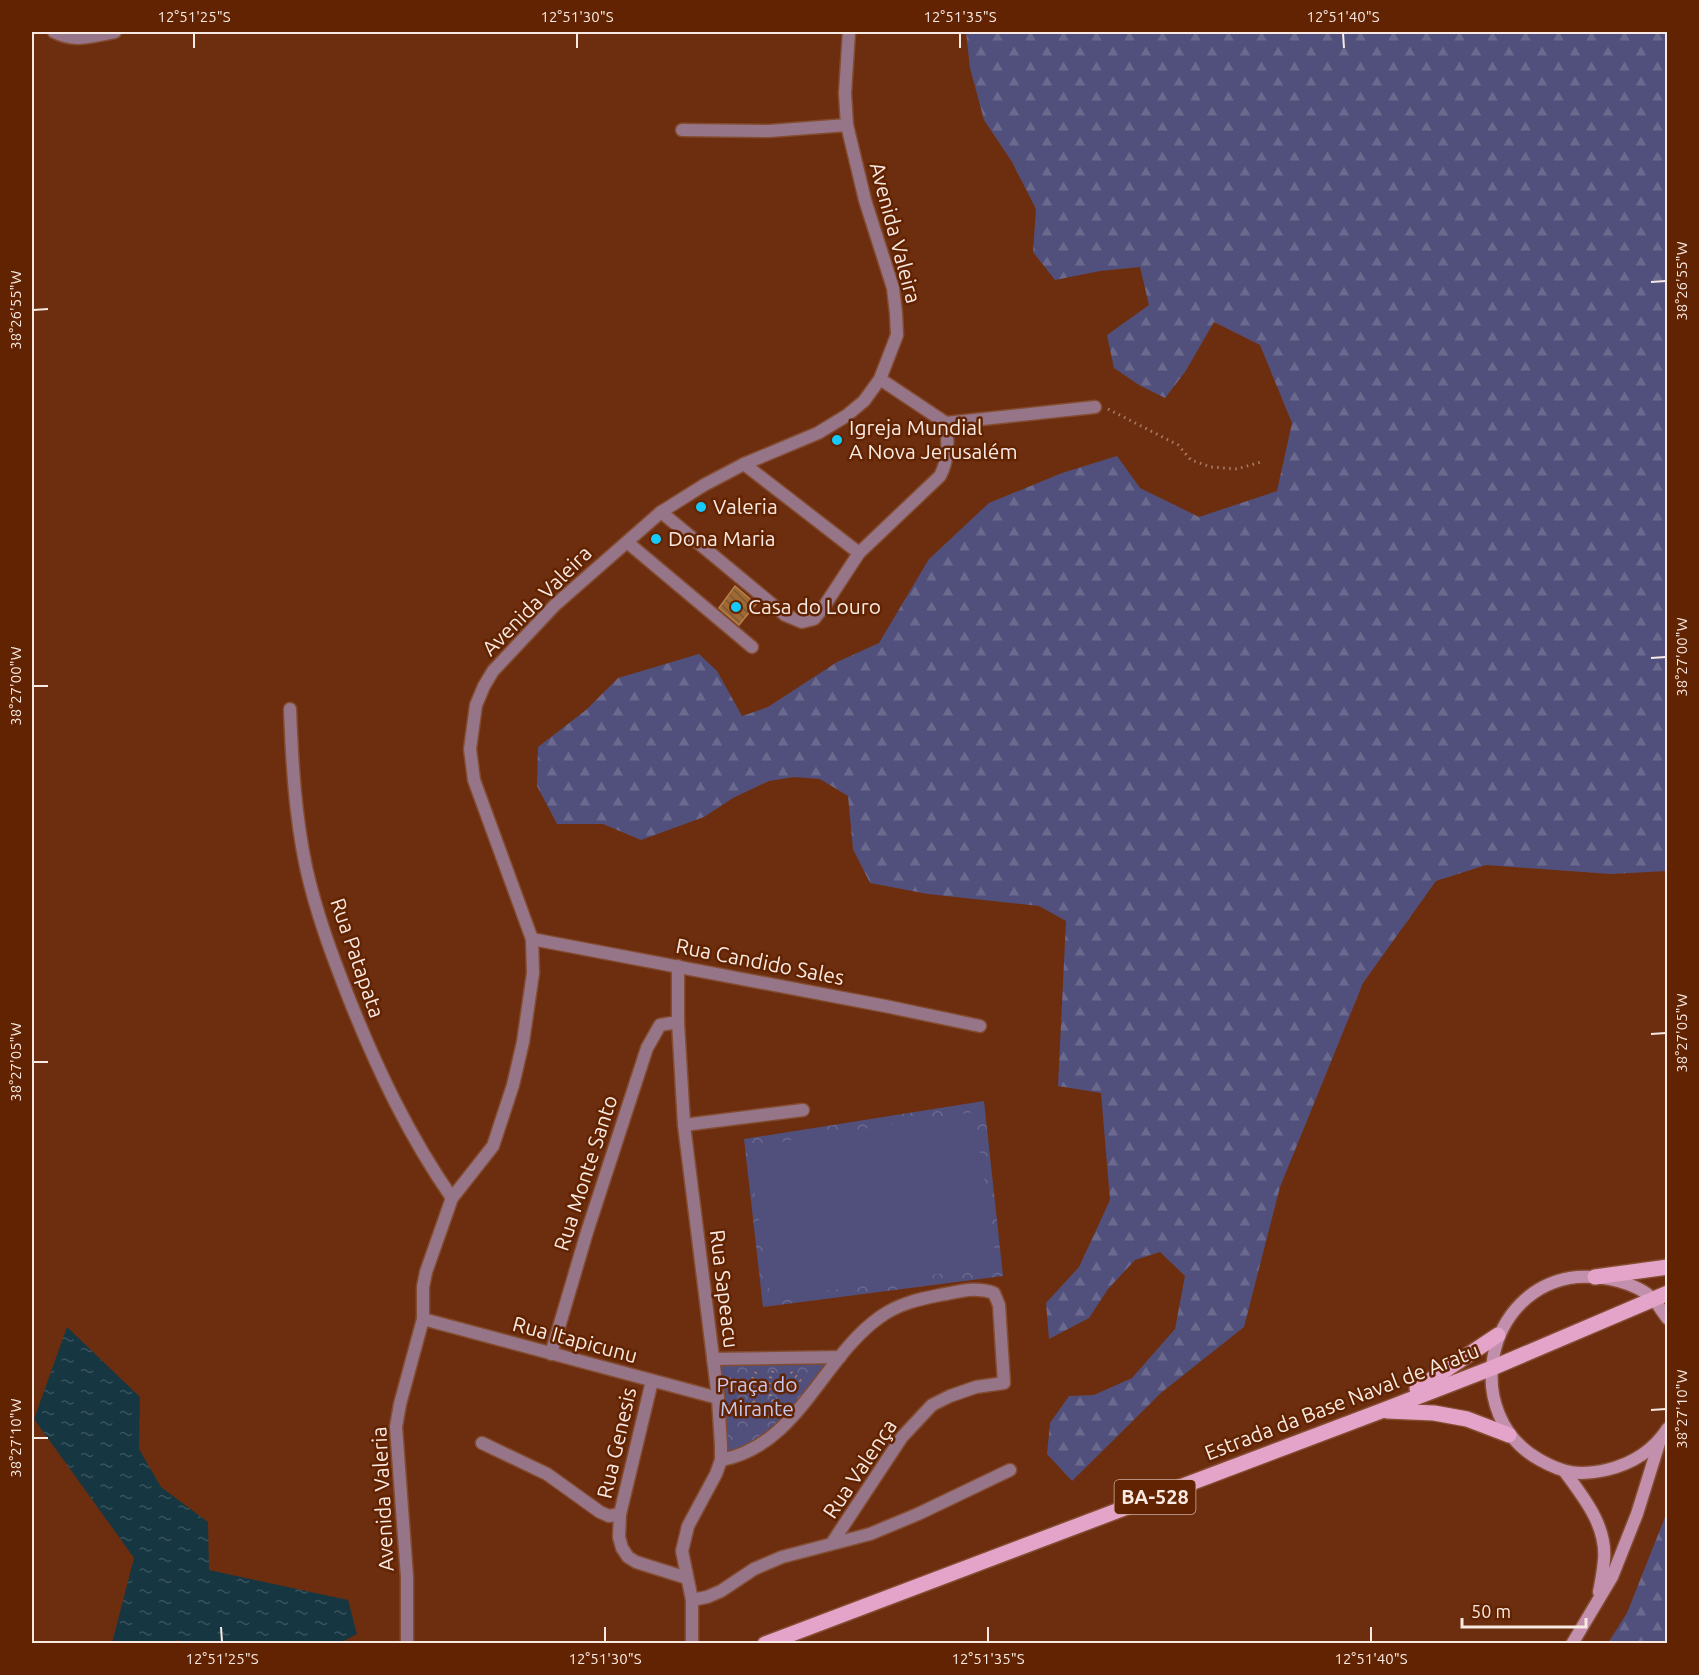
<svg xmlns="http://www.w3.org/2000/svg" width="1699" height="1675" viewBox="0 0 1699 1675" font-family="Ubuntu,sans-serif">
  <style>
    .forest { fill: url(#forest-firs) }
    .park { fill: url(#park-crowns) }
    .pitch { fill: #51507c }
    .water { fill: url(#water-ripples) }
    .building { fill: url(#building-back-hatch); stroke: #b8814a; stroke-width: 1.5 }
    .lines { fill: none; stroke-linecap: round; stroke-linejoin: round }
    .street-casing { stroke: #834c31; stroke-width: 15 }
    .secondary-casing { stroke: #834c31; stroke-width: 15 }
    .primary-casing { stroke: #834c31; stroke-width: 18 }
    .path { stroke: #a87d69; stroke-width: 3; stroke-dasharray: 1.5 4.5; stroke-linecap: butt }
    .street { stroke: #957587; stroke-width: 12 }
    .secondary { stroke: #c28fac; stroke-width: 12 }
    .primary { stroke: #e4a3c8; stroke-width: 15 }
    .ticks { fill: none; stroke: #f9e9e3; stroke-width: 2 }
    .poi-dot { fill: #15cafb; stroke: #612301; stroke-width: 2 }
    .labels { text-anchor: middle; stroke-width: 5; stroke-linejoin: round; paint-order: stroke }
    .shield { fill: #612301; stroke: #cbae9f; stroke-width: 1.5 }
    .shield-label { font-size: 20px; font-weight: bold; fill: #f9e9e3 }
    .street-label { font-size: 21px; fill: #f9e9e3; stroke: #612301 }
    .poi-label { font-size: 21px; fill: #f9e9e3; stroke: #612301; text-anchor: start }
    .park-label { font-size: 21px; fill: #c6c7ee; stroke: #612301 }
    .neatline { fill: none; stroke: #f9e9e3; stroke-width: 2 }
    .ticks-label { font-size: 15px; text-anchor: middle; fill: #f9e9e3 }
  </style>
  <defs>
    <pattern id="forest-firs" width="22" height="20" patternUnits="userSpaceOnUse" patternTransform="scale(1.5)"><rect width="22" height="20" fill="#51507c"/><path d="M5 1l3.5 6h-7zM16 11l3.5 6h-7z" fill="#6b698e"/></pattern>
    <pattern id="park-crowns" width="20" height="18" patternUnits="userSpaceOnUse" patternTransform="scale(1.5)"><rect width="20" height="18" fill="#51507c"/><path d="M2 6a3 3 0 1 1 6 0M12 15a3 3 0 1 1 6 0" fill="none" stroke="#6b698e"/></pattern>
    <pattern id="water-ripples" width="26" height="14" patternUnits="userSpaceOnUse" patternTransform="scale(1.5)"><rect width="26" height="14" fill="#163641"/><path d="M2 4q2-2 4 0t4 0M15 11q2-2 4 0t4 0" fill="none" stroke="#39535c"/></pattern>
    <pattern id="building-back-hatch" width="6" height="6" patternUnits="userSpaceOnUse" patternTransform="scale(1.5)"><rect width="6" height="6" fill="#9f6931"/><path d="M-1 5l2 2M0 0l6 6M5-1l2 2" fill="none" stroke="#79593a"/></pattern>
  </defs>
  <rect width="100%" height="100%" fill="#6d2e0f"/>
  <g class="forest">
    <path d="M966,32H1667V871L1611,874L1486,865L1436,881L1363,983L1280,1187L1244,1327L1162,1392L1072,1481L1047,1454L1050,1423L1069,1396L1094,1395L1132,1378L1175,1329L1185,1276L1160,1252L1135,1260L1108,1289L1089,1318L1049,1339L1046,1303L1079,1267L1110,1200L1101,1093L1058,1086L1066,921L1039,906L928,894L870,883L853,849L848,796L820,779L794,777L769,781L733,798L704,817L641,840L603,824H557L537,786L538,747L586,710L618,678L699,654L717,671L742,716L768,707L837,662L879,643L929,559L989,503L1062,473L1117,456L1140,488L1199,517L1277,491L1292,423L1260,345L1214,322L1185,372L1165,398L1139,385L1114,368L1107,335L1149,305L1140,267L1100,271L1055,280L1033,252L1036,209L1012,162L984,120L970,68Z"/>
    <path d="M1667,1512V1643H1608L1627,1613Z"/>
  </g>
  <g class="park">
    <path d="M984,1101L1003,1276L763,1307L744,1139Z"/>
    <path d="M833,1360L789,1417L745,1450L724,1456L716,1362Z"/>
  </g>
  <path class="pitch" d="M974,1112L997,1265L771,1299L748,1147Z"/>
  <path class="water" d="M67,1327L140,1397L139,1449L161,1487L208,1522L209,1570L348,1600L357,1634L338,1644H177V1640L169,1643H112L134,1558L34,1419Z"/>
  <path class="building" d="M735,586L756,604L739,625L719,608Z"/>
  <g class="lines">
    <defs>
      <g id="street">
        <path d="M54,32C76,43 91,36 115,32"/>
        <path d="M682,130L769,131L847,125"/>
        <path d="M880,379L946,423"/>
        <path d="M946,423L1095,407"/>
        <path d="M744,464L859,553"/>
        <path d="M661,512L785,615L802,622L814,619L823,608L859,553L940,476C949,459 948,441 946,423"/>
        <path d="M627,542L752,647"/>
        <path d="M290,709C292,762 295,815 306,867C316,913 333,958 350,1001C378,1071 409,1136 452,1198"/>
        <path d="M532,939L885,1006L980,1026"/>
        <path d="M678,966V1022L684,1125L718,1398L721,1446V1460L716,1474L688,1526L682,1551L692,1600V1644"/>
        <path d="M684,1125L803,1110"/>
        <path d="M423,1319L718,1398"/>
        <path d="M551,1354L587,1232L647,1048L660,1025L678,1022"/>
        <path d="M713,1359L840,1357"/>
        <path d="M652,1381L620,1514L619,1537L622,1548L628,1557L636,1562L687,1578"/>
        <path d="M482,1443L547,1474L600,1512L609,1516L620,1514"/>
        <path d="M721,1460C798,1446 822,1358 880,1317C898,1304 919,1299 940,1295C958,1292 976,1286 994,1293L999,1305L1004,1383L976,1387L950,1396L932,1405L902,1437L832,1543"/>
        <path d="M692,1600L707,1597L721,1591L754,1569L782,1557L870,1534L918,1514L1010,1470"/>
        <path d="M407,1644V1577L396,1427L400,1404L423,1319V1287L426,1272L452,1198L493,1146L513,1085L523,1042L533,973L532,939L474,780L470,749L476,705L484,686L493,671L555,605L661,512L704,485L744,464L818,433L846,416L864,401L880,379L897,335L896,313L893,288L865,200L847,125L845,93L849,32"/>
      </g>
      <g id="secondary">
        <path d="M1668,1319C1663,1313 1659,1306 1654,1300C1637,1282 1601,1275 1577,1277C1484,1287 1460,1416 1540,1460C1563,1473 1579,1476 1606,1470C1632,1464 1653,1451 1668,1428"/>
        <path d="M1565,1472C1584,1498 1607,1526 1604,1560C1603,1571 1601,1582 1599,1592"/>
        <path d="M1572,1644L1612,1577L1637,1514L1660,1440"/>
      </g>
      <g id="primary">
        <path d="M1595,1277L1668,1267"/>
        <path d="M1417,1389L1498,1335"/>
        <path d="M1387,1411L1434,1413L1467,1419L1509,1435"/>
        <path d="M765,1644L1381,1411L1492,1368L1668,1293"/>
      </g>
    </defs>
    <use href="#street" class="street-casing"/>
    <use href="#secondary" class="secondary-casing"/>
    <use href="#primary" class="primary-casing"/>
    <g class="path">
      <path d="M1108,409L1178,445L1191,460L1211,467L1237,469L1261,462"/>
      <path d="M773,1371C766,1387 768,1397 780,1410"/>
      <path d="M756,1372C747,1386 753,1402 760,1416"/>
      <path d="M791,1372L800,1380L801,1385"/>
      <path d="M729,1379L751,1383"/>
      <path d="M733,1408L771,1417"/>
    </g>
    <use href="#street" class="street"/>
    <use href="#secondary" class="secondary"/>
    <use href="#primary" class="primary"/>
  </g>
  <path class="ticks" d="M194,33V48M577,33V48M960,33V48M1343,33L1344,48M1651,282L1666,281M33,310L48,309M1651,658L1666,657M33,686H48M1651,1034L1666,1033M33,1062H48M1651,1410L1666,1409M33,1438H48M221,1627L222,1642M605,1627V1642M988,1627V1642M1371,1627V1642"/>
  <g class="poi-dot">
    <circle cx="837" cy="440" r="6"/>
    <circle cx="701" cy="507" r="6"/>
    <circle cx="656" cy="539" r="6"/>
    <circle cx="736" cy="607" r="6"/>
  </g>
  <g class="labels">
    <rect class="shield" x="1114.5" y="1480" width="81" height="34" rx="4.5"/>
    <g class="shield-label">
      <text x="1155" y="1504">BA-528</text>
    </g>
    <g class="street-label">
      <text transform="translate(895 233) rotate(75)" y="7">Avenida Valeira</text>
      <text transform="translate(537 601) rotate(-45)" y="7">Avenida Valeira</text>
      <text transform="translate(357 958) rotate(71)" y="7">Rua Patapata</text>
      <text transform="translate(760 962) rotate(11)" y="7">Rua Candido Sales</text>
      <text transform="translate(586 1173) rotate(-72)" y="7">Rua Monte Santo</text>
      <text transform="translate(724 1289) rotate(83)" y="7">Rua Sapeacu</text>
      <text transform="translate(575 1340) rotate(15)" y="7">Rua Itapicunu</text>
      <text transform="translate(1342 1402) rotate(-21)" y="7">Estrada da Base Naval de Aratu</text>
      <text transform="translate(617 1443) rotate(-77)" y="7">Rua Genesis</text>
      <text transform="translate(860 1469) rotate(-56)" y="7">Rua Valença</text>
      <text transform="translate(383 1499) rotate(-93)" y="7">Avenida Valeria</text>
    </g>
    <g class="poi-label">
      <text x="849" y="435">Igreja Mundial<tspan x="849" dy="24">A Nova Jerusalém</tspan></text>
      <text x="713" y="514">Valeria</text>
      <text x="668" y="546">Dona Maria</text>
      <text x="748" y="614">Casa do Louro</text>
    </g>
    <g class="park-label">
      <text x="757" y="1392">Praça do<tspan x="757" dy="24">Mirante</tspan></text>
    </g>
  </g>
  <rect width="1699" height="1675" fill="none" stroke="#612301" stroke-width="66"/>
  <path d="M1462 1618v9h124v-9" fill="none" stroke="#f9e9e3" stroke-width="3"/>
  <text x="1471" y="1618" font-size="18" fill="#f9e9e3" stroke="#612301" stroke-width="4.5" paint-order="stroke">50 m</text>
  <rect x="33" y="33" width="1633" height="1609" class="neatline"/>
  <g class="ticks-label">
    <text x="194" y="22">12°51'25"S</text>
    <text x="577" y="22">12°51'30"S</text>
    <text x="960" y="22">12°51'35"S</text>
    <text x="1343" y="22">12°51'40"S</text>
    <text transform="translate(1682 281) rotate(-90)" y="5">38°26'55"W</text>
    <text transform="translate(16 310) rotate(-90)" y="5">38°26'55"W</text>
    <text transform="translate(1682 657) rotate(-90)" y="5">38°27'00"W</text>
    <text transform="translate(16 686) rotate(-90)" y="5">38°27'00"W</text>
    <text transform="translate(1682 1033) rotate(-90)" y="5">38°27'05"W</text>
    <text transform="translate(16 1062) rotate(-90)" y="5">38°27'05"W</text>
    <text transform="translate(1682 1409) rotate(-90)" y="5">38°27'10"W</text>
    <text transform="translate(16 1438) rotate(-90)" y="5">38°27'10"W</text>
    <text x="222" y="1664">12°51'25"S</text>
    <text x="605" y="1664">12°51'30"S</text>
    <text x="988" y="1664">12°51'35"S</text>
    <text x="1371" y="1664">12°51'40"S</text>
  </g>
</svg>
